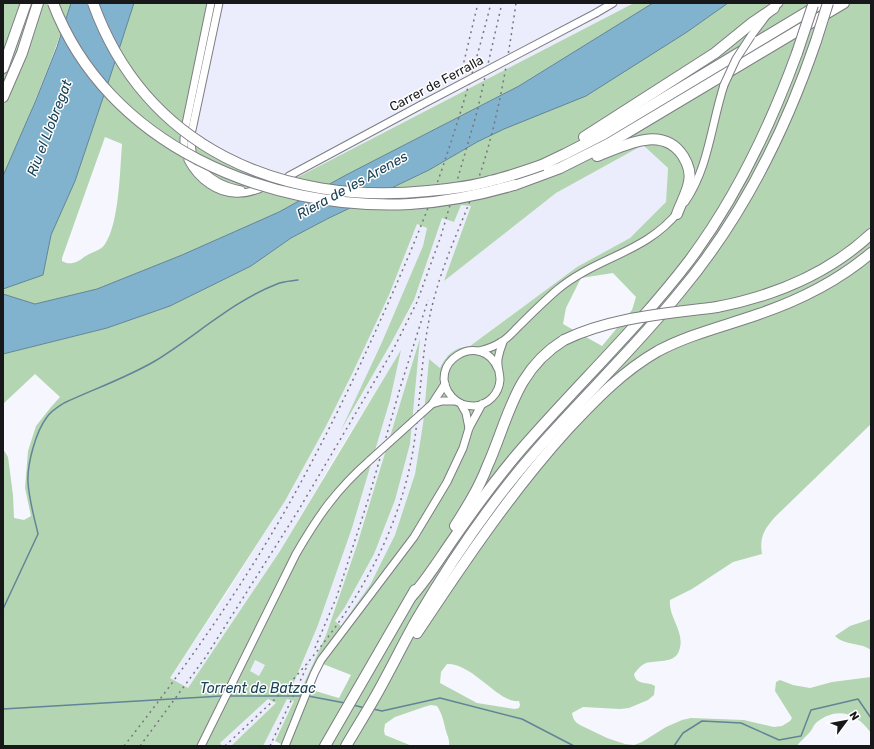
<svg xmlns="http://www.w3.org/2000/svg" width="874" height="749" viewBox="0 0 874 749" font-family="Rubik,sans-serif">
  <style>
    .built { fill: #ecedfc }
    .green { fill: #b4d5b1; fill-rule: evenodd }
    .water { fill: #81b3ce; stroke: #628498 }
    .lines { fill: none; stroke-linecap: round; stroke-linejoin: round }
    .stream { stroke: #628498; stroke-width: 1.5 }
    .secondary-casing { stroke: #7d7d84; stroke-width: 9 }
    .highway-casing { stroke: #7d7d84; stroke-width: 12 }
    .secondary { stroke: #fff; stroke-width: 7 }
    .highway { stroke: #fff; stroke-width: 10 }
    .rail { stroke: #76767b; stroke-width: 1.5; stroke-dasharray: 2 4; stroke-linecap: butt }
    .secondary-bridge-casing { stroke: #7d7d84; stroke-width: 9; stroke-linecap: butt }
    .highway-bridge-casing { stroke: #7d7d84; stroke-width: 12; stroke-linecap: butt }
    .secondary-bridge { stroke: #fff; stroke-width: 7 }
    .highway-bridge { stroke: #fff; stroke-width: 10 }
    .labels { text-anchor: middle; stroke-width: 3; stroke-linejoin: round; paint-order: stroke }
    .street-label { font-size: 13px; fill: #18181b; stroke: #fff }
    .water-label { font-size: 14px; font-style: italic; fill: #184256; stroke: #fff }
  </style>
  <rect width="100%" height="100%" fill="#f6f7fe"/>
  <g class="built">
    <path d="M221,3H634L300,176L290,178L251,163L216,146L194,131Z"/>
    <path d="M643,145L668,168L666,202L630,238L577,267L470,346H463L445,358L440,368L429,359L423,424L415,474L395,535L370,585L342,627L335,621L345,607L374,554L410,444L419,341L357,545L326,635L301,690L292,688L318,625L352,528L390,400L400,352L337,454L280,551L188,688L170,678L226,594L285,501L325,428L389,295L417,224L427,228L423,246L382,342L344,425L390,345L414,300L442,218L461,205L471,206L445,280L556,193Z"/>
    <path d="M255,659L265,665L259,676L249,671Z"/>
    <path d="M268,699L277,703L231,746H222L220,743Z"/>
    <path d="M287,699L294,701L272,746H263Z"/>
  </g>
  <g class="green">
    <path d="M3,3H71C52,62 28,119 3,176Z"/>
    <path d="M134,3H221L194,131L216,146L251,163L290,178L300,176L634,3H653L519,86L346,175L279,212L182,255L97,289L35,304L3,294V289L43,275L51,235L75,181L110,77ZM105,137L122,144C120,170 119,224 105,244C101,251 91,252 84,257C78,262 70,266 62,261V258Z"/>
    <path d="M728,3H871V424L776,516C765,528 759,537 762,554L733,562L692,589L670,600C668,618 686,632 679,651C674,664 656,660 646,663C641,665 637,670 634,674C636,686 648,681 655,686L654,695L648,700L629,708L620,709L583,707L572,713C573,719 575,722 580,725L607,738L625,744L634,745L642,742L666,727L682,720L691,718L744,720L774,727L782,726L790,721L792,718L775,691L776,682L780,680L793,685L810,688L832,682L871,677V733C857,713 837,706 817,722C813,725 813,729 810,732C806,737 800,741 797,746H449C450,738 446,734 445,727C443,719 442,714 437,706L431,705L424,707L395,717L385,724L384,731L385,735L412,746H285L275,741L294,701L287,699L263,746H231L276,703L268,699L220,743L222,746H3V449L8,457L13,495L14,518L24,520L31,516L25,488L28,451L36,426L51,407L60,397L35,374L3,404V354L107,328L170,306L251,266L291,238L327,219L429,170L477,142L687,32ZM643,145L668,168L666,202L630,238L577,267L470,346C455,347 446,355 440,368L429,359L423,424L415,474L395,535L370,585L341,626L335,621L345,607L374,554L395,500L410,444L420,338L357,545L326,635L301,690L292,687L318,625L352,528L390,400L401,350L280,551L188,688L170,678L285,501L325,428L352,374L389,295L417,224L427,228L423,246L382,342L341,430L390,345L414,300L442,218L454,222L461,205L471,206L444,281L556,193ZM613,273L636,297L632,310L602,346L563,324L566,308L581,278ZM255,660L265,665L259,676L250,671ZM323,664L351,675L339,698L312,690L318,670ZM447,664C473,663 499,704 519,701L520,705L519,708L515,709L477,703L440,683L441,672Z"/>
    <path d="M871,619V650C860,642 845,646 835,636L850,626Z"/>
  </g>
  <g class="water">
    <path d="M71,3H134L110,77L75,181L51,235L43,275L3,289V176L36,100L57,47Z"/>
    <path d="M653,3H728L687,32L586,96L504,129L477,142L429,170L327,219L291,238L251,266L170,306L107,328L3,354V294L35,304L97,289L182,255L279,212L346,175L519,86Z"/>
  </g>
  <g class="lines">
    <g class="stream">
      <path d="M3,609L38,534C34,516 29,500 28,482C27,464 36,431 47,417C51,411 58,407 64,403C94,389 126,378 155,361C196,336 233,301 277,284C283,281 291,281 298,280"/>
      <path d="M228,696H302"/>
      <path d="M308,696L345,703"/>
      <path d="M353,705L365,708"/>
      <path d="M3,709L222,696"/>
      <path d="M373,709L382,711L440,698L522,719L574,746"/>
      <path d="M674,746L683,733L702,721L741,723L779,740L801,736L811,710L858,699L871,718"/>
    </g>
    <defs>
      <g id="secondary">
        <path d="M596,13L613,3"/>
        <path d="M751,36L766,16L779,3"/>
        <path d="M186,124L211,3"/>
        <path d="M192,130L219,3"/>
        <path d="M184,138V147"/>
        <path d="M191,143L192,151"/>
        <path d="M188,160C198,179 218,195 240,193C246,193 253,191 259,189"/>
        <path d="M199,166C210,180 224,187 241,190"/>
        <path d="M289,176L421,105"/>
        <path d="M685,202C709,167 711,125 724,85"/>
        <path d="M479,351C487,349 494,347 501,342C507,339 512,333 517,328C530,315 543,302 557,290C596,257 646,253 679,211"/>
        <path d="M498,369C481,328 423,364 452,397C457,403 466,406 474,406C488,405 499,394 500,380C500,373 497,366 498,359C499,353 501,347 503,342"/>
        <path d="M432,404L442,401H456"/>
        <path d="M432,404L445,384"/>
        <path d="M461,404L466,413L469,428"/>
        <path d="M201,746L296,554C318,516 336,490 370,460"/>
        <path d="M285,746L314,674L321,660L414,537L447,482L463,448L469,428L482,404"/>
      </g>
      <g id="highway">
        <path d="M3,68L26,3"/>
        <path d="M3,97L22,53L38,3"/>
        <path d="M584,137L715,53L752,23L774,8"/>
        <path d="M597,156C624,146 662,124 683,156C688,164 691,173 689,182C687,193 681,203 677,214"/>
        <path d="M542,165L565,154L604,134L822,3"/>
        <path d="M514,185L560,168L608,144L844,3"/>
        <path d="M717,307C774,296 828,274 871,234"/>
        <path d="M455,526C467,507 479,488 487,467C509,418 514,371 564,340"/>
        <path d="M412,596C428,578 440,558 454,538C474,509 495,480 519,452C574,388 637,329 689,261C736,198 770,127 797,53"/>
        <path d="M417,633C464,562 511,492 568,429C596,399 623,371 658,351C690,334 725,326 759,314C800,300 838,281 871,253"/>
        <path d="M325,746L415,590"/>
        <path d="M346,746C359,724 373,702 385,679C396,659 406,638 417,619C444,573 473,529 506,487C560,418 625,360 680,292C742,218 785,132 816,41"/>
      </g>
    </defs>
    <use href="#secondary" class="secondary-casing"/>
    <use href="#highway" class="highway-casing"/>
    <use href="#secondary" class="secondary"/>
    <use href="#highway" class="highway"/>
    <g class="rail">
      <path d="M461,74L478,3"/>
      <path d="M315,648L337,596L368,500L401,385L428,300"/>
      <path d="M124,746C183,671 238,593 285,511C320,449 352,384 381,319C400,277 418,235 434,192C456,130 475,67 491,3"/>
      <path d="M140,746L205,658L298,511L393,350L417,302L441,236L477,112L502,3"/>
      <path d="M225,746C241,731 257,716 273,701C337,635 390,557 410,466C422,410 419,351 435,295C447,251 468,211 482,168C499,114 508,59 516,3"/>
      <path d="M270,746L308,664"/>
    </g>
    <defs>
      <g id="secondary-bridge">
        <path d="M724,85L736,59L751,36"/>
        <path d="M421,105L596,13"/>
        <path d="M370,460L432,404"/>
      </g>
      <g id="highway-bridge">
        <path d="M53,3C107,145 266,211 410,204C445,202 480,195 514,185"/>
        <path d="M93,3C145,148 281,206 428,191C449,189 470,187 490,181C508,177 525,171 542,165"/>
        <path d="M816,41L828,3"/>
        <path d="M797,53L813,5"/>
        <path d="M564,340C612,317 665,314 717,307"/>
      </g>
    </defs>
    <use href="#secondary-bridge" class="secondary-bridge-casing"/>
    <use href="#highway-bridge" class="highway-bridge-casing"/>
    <use href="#secondary-bridge" class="secondary-bridge"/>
    <use href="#highway-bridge" class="highway-bridge"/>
  </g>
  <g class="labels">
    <g class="street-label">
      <text transform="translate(436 83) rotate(-28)" y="5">Carrer de Ferralla</text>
    </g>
    <g class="water-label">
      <text transform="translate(49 128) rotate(-69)" y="5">Riu el Llobregat</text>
      <text transform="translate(352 185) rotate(-29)" y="5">Riera de les Arenes</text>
      <text x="258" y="693">Torrent de Batzac</text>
    </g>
  </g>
  <rect width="874" height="749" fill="none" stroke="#18181b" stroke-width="8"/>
  <g transform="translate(846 721) rotate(58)" stroke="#ffffff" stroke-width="3" paint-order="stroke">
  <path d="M0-3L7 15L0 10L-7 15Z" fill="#18181b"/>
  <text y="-6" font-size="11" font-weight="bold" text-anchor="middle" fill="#18181b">N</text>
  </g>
</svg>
